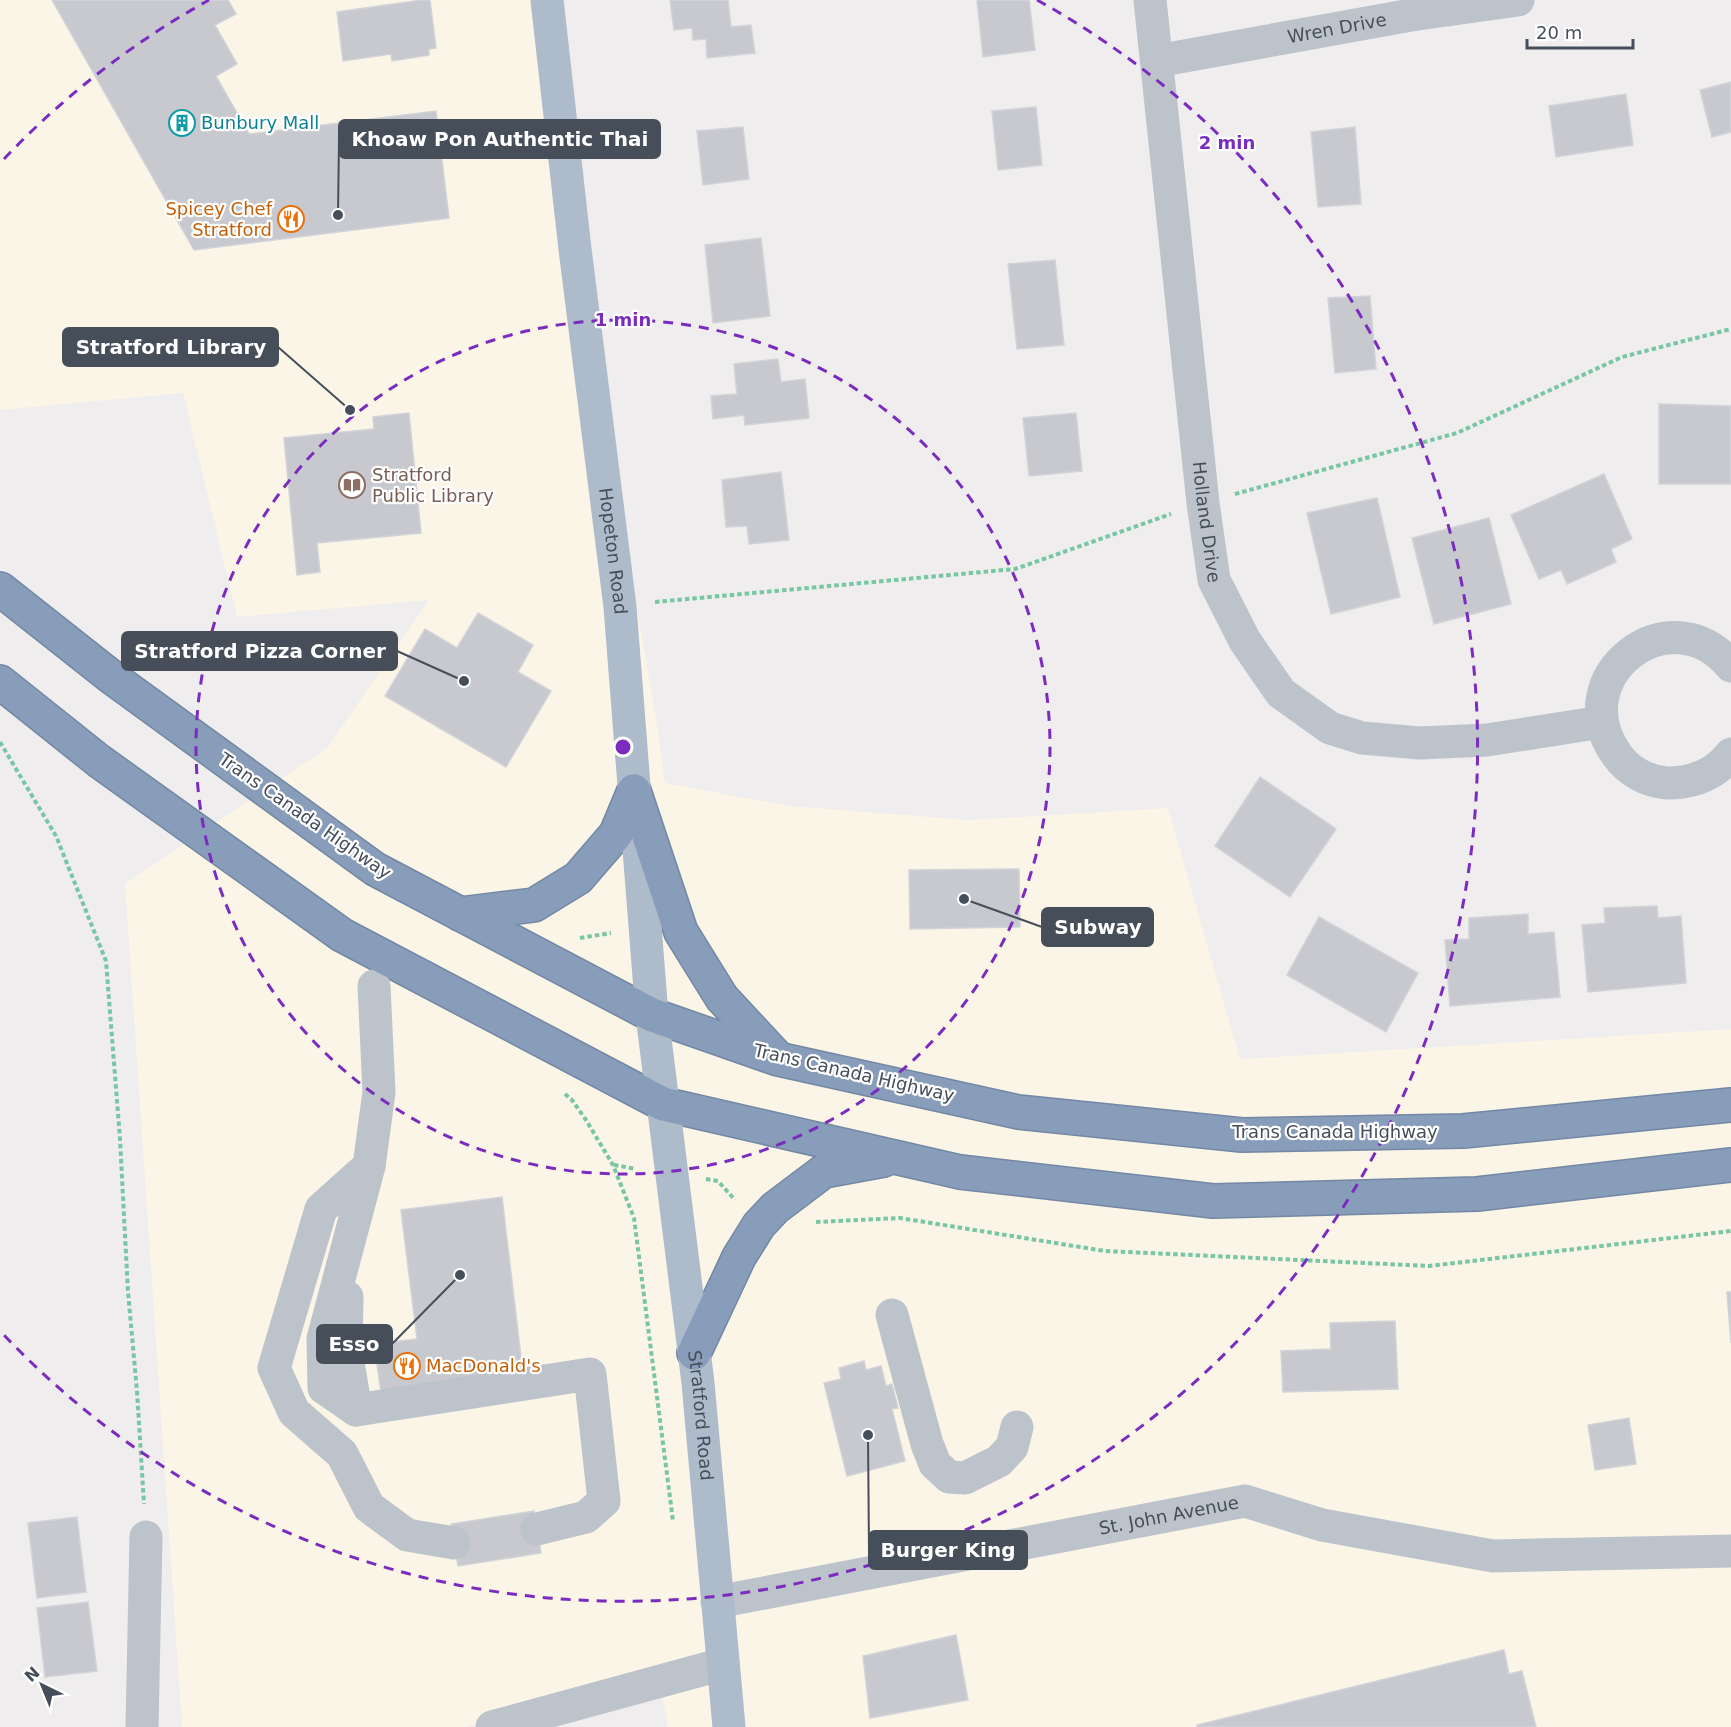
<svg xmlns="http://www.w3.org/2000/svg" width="1731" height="1727" viewBox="0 0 1731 1727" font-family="'DejaVu Sans',sans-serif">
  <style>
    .commercial { fill: #faf5e6 }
    .building { fill: #c7c9cf; stroke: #d1d3d8; stroke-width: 1.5 }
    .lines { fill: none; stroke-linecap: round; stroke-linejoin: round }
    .highway-casing { stroke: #7388a4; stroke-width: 36 }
    .path { stroke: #78c6a3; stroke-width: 4; stroke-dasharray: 4.5 3; stroke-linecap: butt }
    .minor { stroke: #bcc3cb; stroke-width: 33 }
    .major { stroke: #aebbca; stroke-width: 33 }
    .highway { stroke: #879db9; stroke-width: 33 }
    .ring { fill: none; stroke: #7b2cbf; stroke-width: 3; stroke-dasharray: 10 8 }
    .labels { text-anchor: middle; stroke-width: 4.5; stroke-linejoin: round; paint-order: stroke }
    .street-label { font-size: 18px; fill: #464f59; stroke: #fff }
    .culture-label { font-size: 18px; fill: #0d838f; stroke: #fff; text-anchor: start }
    .food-label { font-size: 18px; fill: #c56008; stroke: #fff; text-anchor: end }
    .education-label { font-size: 18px; fill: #785e54; stroke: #fff; text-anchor: start }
    .centre { fill: #7b2cbf; stroke: #fff; stroke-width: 3 }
    .ring-label { font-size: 18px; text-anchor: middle; font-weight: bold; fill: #7b2cbf; stroke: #fff; stroke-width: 4.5; stroke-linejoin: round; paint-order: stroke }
    .leader { fill: none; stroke: #464f59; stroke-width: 2 }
    .callout-dot { fill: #464f59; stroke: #fff; stroke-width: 2 }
    .callout { fill: #464f59; stroke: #464f59; stroke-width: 2 }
    .callout-label { font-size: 20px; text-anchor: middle; font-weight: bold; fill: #fff }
  </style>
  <rect width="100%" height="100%" fill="#efeded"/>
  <path class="commercial" d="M0,0H544L575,249L657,724L665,783L789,806L969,820L1168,808L1240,1059L1731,1029V1727H668L661,1687L466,1727H182L125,884L328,747L429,600L237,617L183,393L0,410Z"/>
  <g class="building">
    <path d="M52,0H228L236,14L215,25L237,64L216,76L249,134L436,111L449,218L194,250Z"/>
    <path d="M422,0H430L436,48L429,49V55L392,61L391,54L343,61L337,12Z"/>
    <path d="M670,0H728L731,27L751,25L755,53L707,58L706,39L693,40L692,28L674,30Z"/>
    <path d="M977,0H1029L1035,50L983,57Z"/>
    <path d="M1731,82V132L1712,137L1700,90Z"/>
    <path d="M1626,94L1633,145L1556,157L1549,106Z"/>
    <path d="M1036,107L1042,165L998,170L992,111Z"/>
    <path d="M743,127L749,179L703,185L697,131Z"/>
    <path d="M1355,127L1361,204L1318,207L1311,132Z"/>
    <path d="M761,238L770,316L713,323L705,245Z"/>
    <path d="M1055,260L1064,345L1017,349L1008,264Z"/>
    <path d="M1370,296L1376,369L1335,373L1328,298Z"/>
    <path d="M778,359L781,382L805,379L809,418L745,425L744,415L713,419L711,396L737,394L734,364Z"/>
    <path d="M1659,404L1731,406V484H1659Z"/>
    <path d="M409,413L421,533L317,543L320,572L297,575L284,438L374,429L373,417Z"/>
    <path d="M1076,413L1082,471L1029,476L1023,418Z"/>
    <path d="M781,472L789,540L749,544L747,526L726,527L722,480Z"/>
    <path d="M1604,474L1632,539L1611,549L1616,562L1567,584L1561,570L1539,579L1511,515Z"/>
    <path d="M1377,498L1400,597L1331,614L1307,513Z"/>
    <path d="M1489,518L1511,604L1434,624L1412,538Z"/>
    <path d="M478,613L533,645L518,672L551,691L506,767L385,696L425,629L457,648Z"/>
    <path d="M1260,777L1336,829L1290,897L1215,846Z"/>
    <path d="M1019,869L1020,927L910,929L909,870Z"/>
    <path d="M1657,906L1658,918L1681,916L1686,983L1588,992L1582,925L1605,923L1604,908Z"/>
    <path d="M1528,914V934L1554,932L1560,997L1450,1006L1445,940L1469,939V918Z"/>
    <path d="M1319,917L1418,973L1386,1032L1287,975Z"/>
    <path d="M502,1197L523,1374L381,1392L374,1344L417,1339L401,1210Z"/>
    <path d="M1727,1292H1731V1343Z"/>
    <path d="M1395,1321L1398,1389L1283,1392L1281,1351L1331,1349L1330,1323Z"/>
    <path d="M864,1361L866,1370L881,1366L886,1386L892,1384L898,1408L892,1409L905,1461L847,1476L824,1383L841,1379L839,1368Z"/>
    <path d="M1629,1418L1636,1464L1595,1470L1588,1425Z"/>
    <path d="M534,1511L541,1553L458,1566L451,1524Z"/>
    <path d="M77,1517L86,1592L37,1598L28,1523Z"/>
    <path d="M88,1602L97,1671L45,1677L37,1608Z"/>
    <path d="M956,1635L968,1700L870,1718L863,1656Z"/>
    <path d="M1504,1650L1509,1674L1522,1671L1536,1727H1197V1725Z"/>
  </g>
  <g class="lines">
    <defs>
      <g id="highway">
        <path d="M0,589L114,679L375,869L652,1015L778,1059L1018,1112L1242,1135L1463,1131L1731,1105"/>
        <path d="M0,682L99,761L342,935L663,1104L960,1172L1213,1201L1477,1194L1731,1165"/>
        <path d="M634,791L681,932L722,998L775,1055"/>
        <path d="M460,914L534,905L578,878L616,834L634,791"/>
        <path d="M694,1353L739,1257L759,1225L775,1208L824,1171L884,1160"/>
      </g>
    </defs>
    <use href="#highway" class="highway-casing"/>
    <g class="path">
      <path d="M1235,494L1457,433L1622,357L1731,329"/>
      <path d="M655,602L1015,569L1171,514"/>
      <path d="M0,742L56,836L106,961L120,1139L128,1292L137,1391L144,1504"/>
      <path d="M580,938L611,933"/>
      <path d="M565,1094L572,1100L586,1120L613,1165L634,1218L673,1521"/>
      <path d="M614,1165L636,1169"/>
      <path d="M706,1179L718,1181L735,1200"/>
      <path d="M816,1222L900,1218L1105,1251L1429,1266L1731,1231"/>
    </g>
    <g class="minor">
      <path id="s1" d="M1150,0L1203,503L1214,580L1245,641L1281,693L1330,728L1362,738L1420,743L1487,740L1602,722"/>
      <path id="s2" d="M1157,61L1411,15L1518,0"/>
      <path d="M1731,666C1670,592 1561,677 1617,755C1628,771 1648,782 1667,783C1693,783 1715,775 1731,754"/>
      <path d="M374,986L379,1092L369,1166L321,1209L274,1368L294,1412L342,1454L369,1507L407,1535L454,1543"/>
      <path d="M369,1166L323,1339L324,1388L356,1410L590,1374L604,1501L586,1517L537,1529"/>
      <path d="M347,1297L346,1351L356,1410"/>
      <path d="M892,1315L927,1444L935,1464L949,1477L965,1478L999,1461L1012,1447L1017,1427"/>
      <path id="s3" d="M717,1602L1245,1501L1322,1525L1493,1556L1731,1551"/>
      <path d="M142,1727L146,1537"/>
      <path d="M492,1727L723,1664"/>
    </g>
    <path class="major" id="s4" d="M547,0L575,249L620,607L652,1015L698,1383L729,1727"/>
    <use href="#highway" class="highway"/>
  </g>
  <g class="ring">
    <circle cx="623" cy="747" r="427"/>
    <path d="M4 159A854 854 0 0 1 209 0M1037 0A854 854 0 1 1 4 1335"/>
  </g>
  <defs>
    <symbol id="building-ring" viewBox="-11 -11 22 22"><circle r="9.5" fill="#fff" stroke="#0f9aa8" stroke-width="1.5"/><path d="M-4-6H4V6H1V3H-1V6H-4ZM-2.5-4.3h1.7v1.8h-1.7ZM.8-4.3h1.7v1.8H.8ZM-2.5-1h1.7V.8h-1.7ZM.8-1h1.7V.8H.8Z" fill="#0f9aa8"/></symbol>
    <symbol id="restaurant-ring" viewBox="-11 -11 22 22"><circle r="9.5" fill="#fff" stroke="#e8710a" stroke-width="1.5"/><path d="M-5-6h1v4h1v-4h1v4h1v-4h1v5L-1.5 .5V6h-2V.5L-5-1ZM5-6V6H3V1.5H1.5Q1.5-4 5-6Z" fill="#e8710a"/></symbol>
    <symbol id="library-ring" viewBox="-11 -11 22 22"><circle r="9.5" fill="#fff" stroke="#8d6e63" stroke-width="1.5"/><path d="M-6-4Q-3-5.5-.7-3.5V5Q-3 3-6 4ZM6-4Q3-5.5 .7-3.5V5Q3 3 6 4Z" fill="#8d6e63"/></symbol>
  </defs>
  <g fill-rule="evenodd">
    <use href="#building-ring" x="167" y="108" width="30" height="30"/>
    <use href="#restaurant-ring" x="276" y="204" width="30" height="30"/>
    <use href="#library-ring" x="337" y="470" width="30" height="30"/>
    <use href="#restaurant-ring" x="392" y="1351" width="30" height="30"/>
  </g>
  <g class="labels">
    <g class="street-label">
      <text dy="6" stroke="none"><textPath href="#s2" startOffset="183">Wren Drive</textPath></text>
      <text dy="6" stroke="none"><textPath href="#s1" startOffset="525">Holland Drive</textPath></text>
      <text dy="6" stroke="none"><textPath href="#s4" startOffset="555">Hopeton Road</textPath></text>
      <text transform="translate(305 816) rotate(35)" y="6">Trans Canada Highway</text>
      <text transform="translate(854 1073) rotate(13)" y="6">Trans Canada Highway</text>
      <text x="1335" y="1138">Trans Canada Highway</text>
      <text dy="6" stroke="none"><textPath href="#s4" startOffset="1424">Stratford Road</textPath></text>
      <text dy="6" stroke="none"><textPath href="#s3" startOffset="460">St. John Avenue</textPath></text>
    </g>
    <g class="culture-label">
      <text x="201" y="129">Bunbury Mall</text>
    </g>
    <g class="food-label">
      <text x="272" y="215">Spicey Chef<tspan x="272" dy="21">Stratford</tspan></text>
      <text x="426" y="1372" text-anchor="start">MacDonald's</text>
    </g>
    <g class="education-label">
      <text x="372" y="481">Stratford<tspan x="372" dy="21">Public Library</tspan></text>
    </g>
  </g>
  <circle cx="623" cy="747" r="9" class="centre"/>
  <g class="ring-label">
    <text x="1227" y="149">2 min</text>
    <text x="623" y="326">1 min</text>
  </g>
  <path class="leader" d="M338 215L339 139M350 410L278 347M464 681L397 651M964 899L1042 927M460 1275L392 1344M868 1435L869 1550"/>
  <g class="callout-dot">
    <circle cx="338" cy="215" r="6"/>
    <circle cx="350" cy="410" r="6"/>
    <circle cx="464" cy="681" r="6"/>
    <circle cx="964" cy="899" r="6"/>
    <circle cx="460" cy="1275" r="6"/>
    <circle cx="868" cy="1435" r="6"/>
  </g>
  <g class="callout">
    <rect x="339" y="120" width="321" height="38" rx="6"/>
    <rect x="63" y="328" width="215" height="38" rx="6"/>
    <rect x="122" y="632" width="275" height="38" rx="6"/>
    <rect x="1042" y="908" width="111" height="38" rx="6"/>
    <rect x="317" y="1325" width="75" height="38" rx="6"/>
    <rect x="869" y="1531" width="158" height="38" rx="6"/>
  </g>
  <g class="callout-label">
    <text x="500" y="146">Khoaw Pon Authentic Thai</text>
    <text x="171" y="354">Stratford Library</text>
    <text x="260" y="658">Stratford Pizza Corner</text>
    <text x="1098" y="934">Subway</text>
    <text x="354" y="1351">Esso</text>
    <text x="948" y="1557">Burger King</text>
  </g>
  <g transform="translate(42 1685) rotate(317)" stroke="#ffffff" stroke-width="4.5" paint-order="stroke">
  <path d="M0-4.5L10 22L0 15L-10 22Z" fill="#464f59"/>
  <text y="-9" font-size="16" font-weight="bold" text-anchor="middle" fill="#464f59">N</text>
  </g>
  <path d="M1527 39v9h106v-9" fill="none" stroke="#464f59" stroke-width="3"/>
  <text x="1536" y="39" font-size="18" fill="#464f59" stroke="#ffffff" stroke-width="4.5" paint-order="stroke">20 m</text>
</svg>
